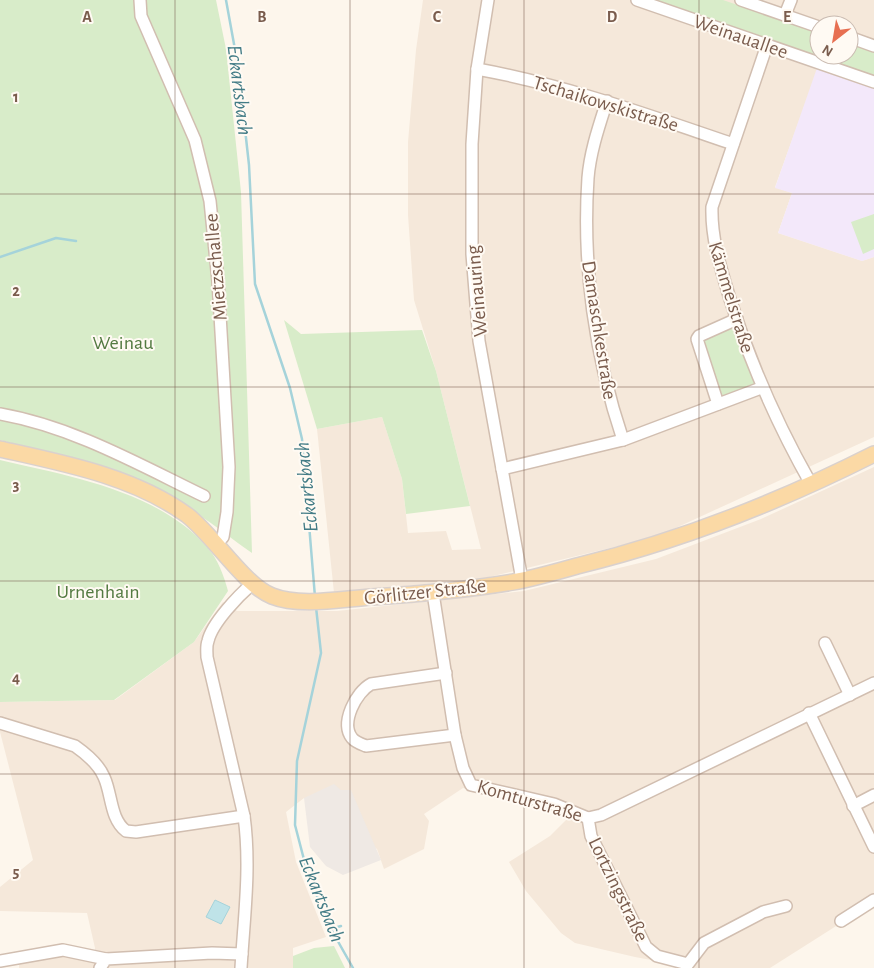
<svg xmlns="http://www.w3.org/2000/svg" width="874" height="968" viewBox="0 0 874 968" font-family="'Alegreya Sans',sans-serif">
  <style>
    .residential { fill: #f5e8da }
    .industrial { fill: #efe9e4 }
    .education { fill: #f3e8fa }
    .green { fill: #d8ecc9 }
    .water { fill: #bfe3e8; stroke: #a5d3da }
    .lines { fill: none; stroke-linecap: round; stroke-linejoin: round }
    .stream { stroke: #a5d3da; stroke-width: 2.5 }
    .minor-casing { stroke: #d1beb0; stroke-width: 14 }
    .major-casing { stroke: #dad1cd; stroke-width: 18 }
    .minor { stroke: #fff; stroke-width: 11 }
    .major { stroke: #fbd9a5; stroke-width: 15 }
    .grid { fill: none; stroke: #7a5c4d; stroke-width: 1; stroke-opacity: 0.55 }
    .labels { text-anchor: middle; stroke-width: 4; stroke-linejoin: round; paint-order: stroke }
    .street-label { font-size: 20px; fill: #7a5c4d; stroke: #fffaf3 }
    .park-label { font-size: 20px; fill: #537a41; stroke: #fffaf3 }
    .water-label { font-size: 21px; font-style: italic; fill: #437c86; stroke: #fffaf3 }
    .grid-label { font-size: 16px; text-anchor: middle; font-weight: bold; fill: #7a5c4d; stroke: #fffaf3; stroke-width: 4; stroke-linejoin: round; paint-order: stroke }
  </style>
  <rect width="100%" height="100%" fill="#fdf6ec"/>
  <g class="residential">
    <path d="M423,0H874V42L849,33V25H819V55H823L775,187L792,193L778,233L862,261L874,257V437L656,537L485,578L334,593L317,429L382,417L402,479L408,533L446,531L452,550L481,549L436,371L414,300L408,215V142L416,50Z"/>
    <path d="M874,467V902L770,968H694L635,957L575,943L561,933L526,891L509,862L550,836L569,817L549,808L463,788L424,814L429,821L424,849L384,869L377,849L304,798L286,812L296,862L326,937L293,948V968H19V960L53,954L94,958L95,948L87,913L0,911V887L33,860L0,732V702L115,700L194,642L223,602L237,611H337L524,591L656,559L761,519Z"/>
  </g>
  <path class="industrial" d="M334,784L341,790H351L381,860L343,875L326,866L310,847L304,798Z"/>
  <path class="education" d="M817,68L874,88V257L862,261L778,233L792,193L775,188Z"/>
  <g class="green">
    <path d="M0,0H216L226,49L241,192L252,553C233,540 215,525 196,513C136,475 67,458 0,440Z"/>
    <path d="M646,0H723L819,33V55H849V43L874,52V78Z"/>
    <path d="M874,214V249L863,254L851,222Z"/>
    <path d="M284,320L301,334L422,330L436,371L470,506L406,514L402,479L382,417L317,429Z"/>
    <path d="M736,326L758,386L724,400L703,339Z"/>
    <path d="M0,460C69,476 158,491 207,547C218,559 224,576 228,591L194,642L114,700L0,702Z"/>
    <path d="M334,946L345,968H293V956L314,948Z"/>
  </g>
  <path class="water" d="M215,900L230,907L221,924L206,917Z"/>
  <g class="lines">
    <g class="stream">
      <path d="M226,0L238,66L249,165L255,284L290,388L302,439L315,597"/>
      <path d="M0,257L56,238L76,241"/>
      <path d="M316,607L321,653L297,761L295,825L308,875L331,929L353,968"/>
      <path d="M331,929L341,926"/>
    </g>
    <defs>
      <g id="minor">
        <path d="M140,0L141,16L195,140L210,201L218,281L229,467L227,512L223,537L217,544"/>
        <path d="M488,0L477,69L472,144V254L479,341L522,580"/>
        <path d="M637,0L874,82"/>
        <path d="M741,0L819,27"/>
        <path d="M785,15L791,0"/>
        <path d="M849,37L874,46"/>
        <path d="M767,45L712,207C711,239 721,269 730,299C751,365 777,424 811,484"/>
        <path d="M477,69C565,85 648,115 733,144"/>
        <path d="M607,101C599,126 590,152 588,178C582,266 595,357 623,440"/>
        <path d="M718,404L697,339L699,336L737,319"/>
        <path d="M0,414C73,427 138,464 204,496"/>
        <path d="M502,469L623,440L761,388"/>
        <path d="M433,593L455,735L463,768L471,785L554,804L588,818L601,815L874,683"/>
        <path d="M825,643L850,695"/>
        <path d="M446,673L371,684C356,692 340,723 352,738C355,742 361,744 366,746L455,735"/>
        <path d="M809,713L874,847"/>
        <path d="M0,723L75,746C85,753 99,765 104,777C112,794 110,819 126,831L136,832L244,816"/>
        <path d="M853,806L874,795"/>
        <path d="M588,818L591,836L646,947L657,956L688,964L704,943L763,912L786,906"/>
        <path d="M841,921L874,900"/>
        <path d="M0,961L63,950L106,959"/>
        <path d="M100,968L106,959L212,953L242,954"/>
        <path d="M241,968C244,917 251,867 244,816L207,657C207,652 206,646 208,641C212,623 239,595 253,583"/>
      </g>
      <path id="major" d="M0,449C63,463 133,476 187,515C214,536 244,585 272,596C299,607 342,599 371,597C418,594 466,590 513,582C534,578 556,572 577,566C680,541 779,502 874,454"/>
    </defs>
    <use href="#minor" class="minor-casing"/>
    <use href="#major" class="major-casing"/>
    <use href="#minor" class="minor"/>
    <use href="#major" class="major"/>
  </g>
  <path class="grid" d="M175,0V968M350,0V968M524,0V968M699,0V968M0,194H874M0,387H874M0,581H874M0,774H874"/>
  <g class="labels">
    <g class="street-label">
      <text transform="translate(741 36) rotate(19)" y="7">Weinauallee</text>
      <text transform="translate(606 103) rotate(17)" y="7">Tschaikowskistraße</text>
      <text transform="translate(215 267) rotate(-95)" y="7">Mietzschallee</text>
      <text transform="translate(476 291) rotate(-95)" y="7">Weinauring</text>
      <text transform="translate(732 297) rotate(73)" y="7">Kämmelstraße</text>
      <text transform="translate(600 330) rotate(81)" y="7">Damaschkestraße</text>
      <text transform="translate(425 591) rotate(-6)" y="7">Görlitzer Straße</text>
      <text transform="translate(530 800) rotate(16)" y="7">Komturstraße</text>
      <text transform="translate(619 889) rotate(64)" y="7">Lortzingstraße</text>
    </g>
    <g class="park-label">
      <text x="123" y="349">Weinau</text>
      <text x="98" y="598">Urnenhain</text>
    </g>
    <g class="water-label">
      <text transform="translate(240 90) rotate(83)" y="7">Eckartsbach</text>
      <text transform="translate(306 487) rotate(-96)" y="7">Eckartsbach</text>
      <text transform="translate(322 899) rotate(68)" y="7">Eckartsbach</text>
    </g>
  </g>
  <g class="grid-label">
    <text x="87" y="22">A</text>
    <text x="262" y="22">B</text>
    <text x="437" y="22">C</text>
    <text x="612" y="22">D</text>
    <text x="787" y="22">E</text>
    <text x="16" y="102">1</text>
    <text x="16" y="296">2</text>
    <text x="16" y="490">3</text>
    <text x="16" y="683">4</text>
    <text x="16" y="877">5</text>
  </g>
  <g transform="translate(834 40) rotate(211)"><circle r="24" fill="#fffaf3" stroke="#cabbb1"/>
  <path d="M0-4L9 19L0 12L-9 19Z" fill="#e76f51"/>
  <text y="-8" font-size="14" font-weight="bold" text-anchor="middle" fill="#7a5c4d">N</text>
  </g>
</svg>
